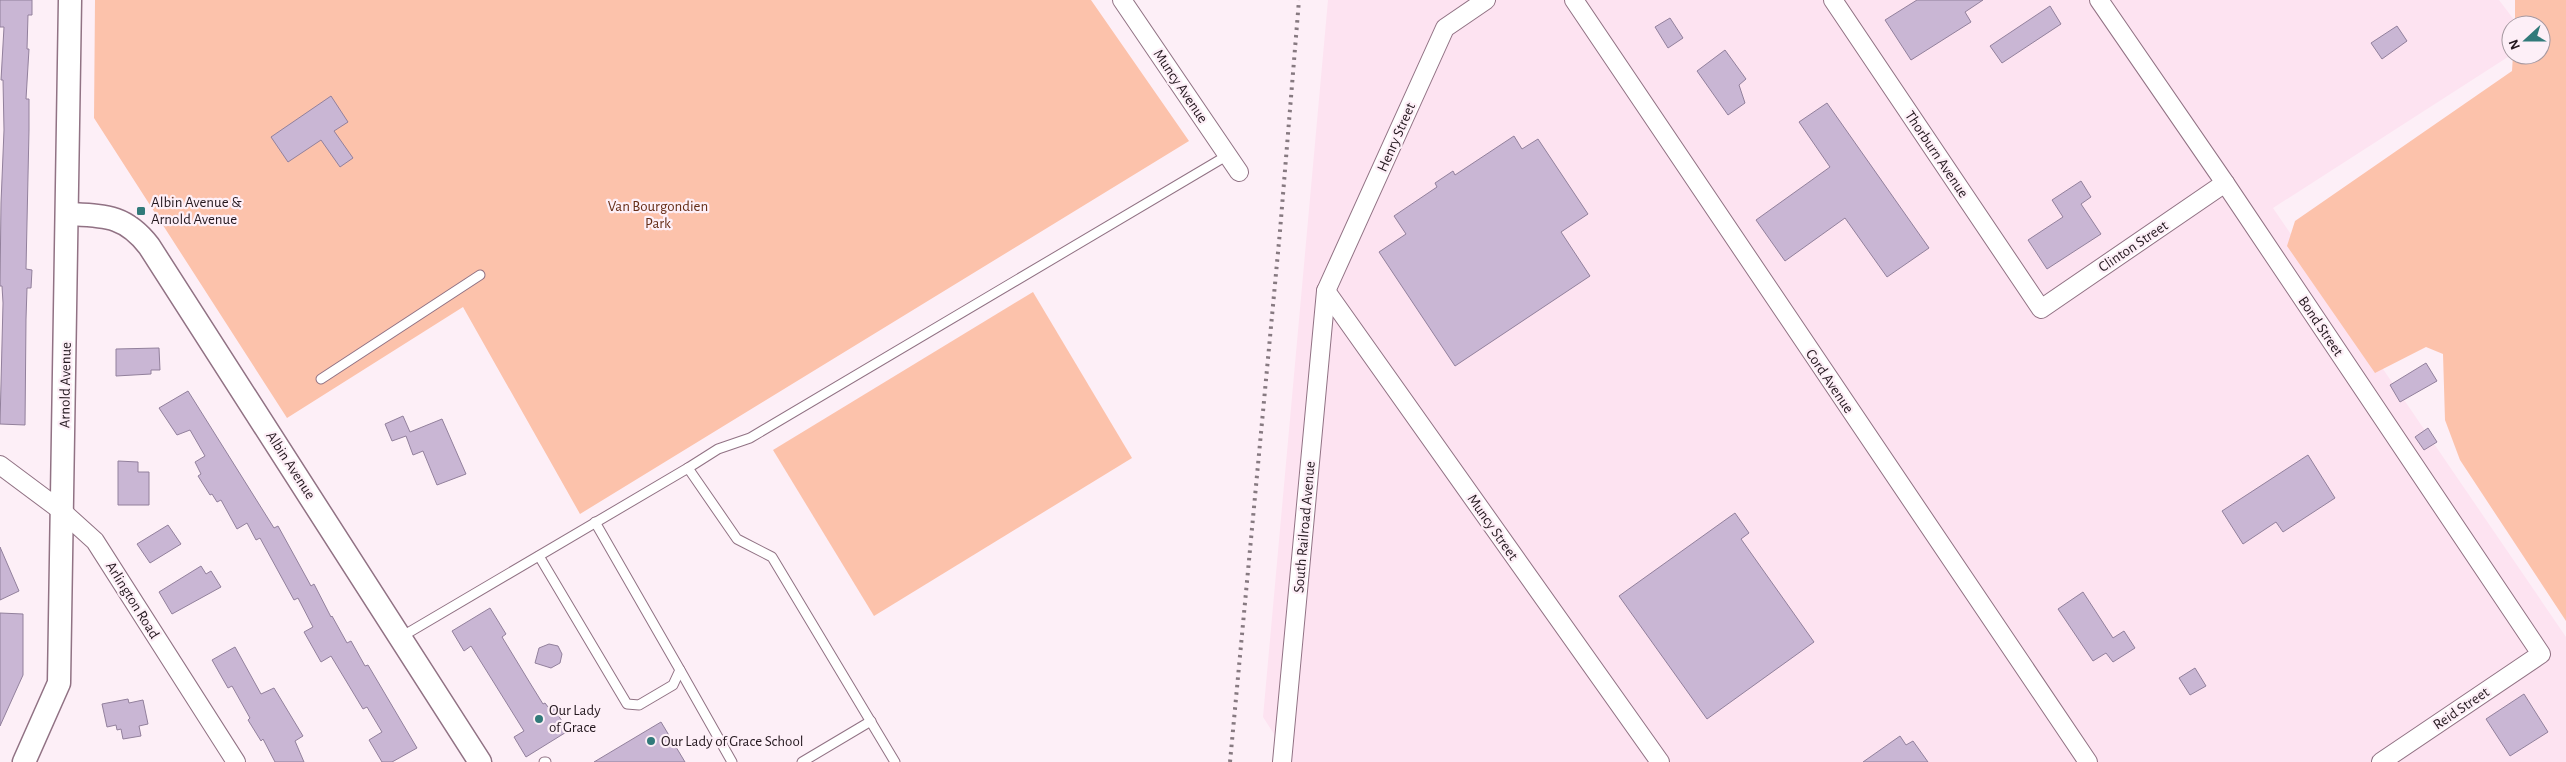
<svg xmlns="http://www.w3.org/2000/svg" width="2566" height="762" viewBox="0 0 2566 762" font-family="'Alegreya Sans',sans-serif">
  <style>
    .built { fill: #fde3f1 }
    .green { fill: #fcc2ab }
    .building { fill: #c9b6d4; stroke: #92809c }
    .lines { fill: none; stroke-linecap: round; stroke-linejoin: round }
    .service-casing { stroke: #917284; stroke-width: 11 }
    .minor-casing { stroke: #917284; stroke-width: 20 }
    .tertiary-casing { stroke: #917284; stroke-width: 25 }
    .service { stroke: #fff; stroke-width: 9 }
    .minor { stroke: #fff; stroke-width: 18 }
    .tertiary { stroke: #fff; stroke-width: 22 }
    .rail { stroke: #867980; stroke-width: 4; stroke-dasharray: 2.5 5; stroke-linecap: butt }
    .poi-dot { fill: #317a7a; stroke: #fdeff7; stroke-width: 2 }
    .labels { text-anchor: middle; stroke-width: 4.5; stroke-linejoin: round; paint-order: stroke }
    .street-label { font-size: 15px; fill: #24181f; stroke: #fdeff7 }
    .poi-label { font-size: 15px; fill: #24181f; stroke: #fdeff7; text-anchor: start }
    .park-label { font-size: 15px; fill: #662e17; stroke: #fdeff7 }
  </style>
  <rect width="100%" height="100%" fill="#fdeff7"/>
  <path class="built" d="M1328,0H2499L2518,25H2511V55L2273,208L2566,637V762H1292L1263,717Z"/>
  <g class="green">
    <path d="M95,0H1091L1189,141L580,514L463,307L287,418L94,118Z"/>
    <path d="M2515,0H2566V621L2460,460L2445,420L2443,354L2426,347L2375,373L2287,246L2295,221L2512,71L2513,55H2541V25H2515Z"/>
    <path d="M1033,292L1132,458L874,616L773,450Z"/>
  </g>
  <g class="building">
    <path d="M0,0H32V15H28L27,49H29L26,99H29V130L26,269L32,270L31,288H27L26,319L25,425L0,424L3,303L2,286H0L1,203L4,130L3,80H1L4,27H0Z"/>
    <path d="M1917,0H1983L1965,12L1971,22L1911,60L1885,20Z"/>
    <path d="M2050,6L2061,24L2002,63L1990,46Z"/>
    <path d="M1670,18L1683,38L1668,48L1655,27Z"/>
    <path d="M2397,26L2407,41L2382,59L2371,43Z"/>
    <path d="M1725,50L1746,79L1739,85L1745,103L1728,115L1697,71Z"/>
    <path d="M331,96L348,122L334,131L353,158L340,167L321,140L288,162L271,137Z"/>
    <path d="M1827,103L1929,248L1887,277L1845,218L1785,261L1756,220L1830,167L1799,122Z"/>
    <path d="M1514,136L1522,149L1538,139L1588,214L1561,232L1590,276L1455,366L1379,252L1406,234L1394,216L1437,187L1435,183L1453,171L1455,175Z"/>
    <path d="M2081,181L2091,197L2081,204L2101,234L2047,269L2028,240L2063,217L2052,200Z"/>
    <path d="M159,348L160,370H151V374L116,376V349Z"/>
    <path d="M2426,363L2437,381L2400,402L2390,385Z"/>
    <path d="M188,391L274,528L278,526L311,586L314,584L331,617L332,616L347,643L351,641L365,666L368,665L417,748L392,762H382L369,740L382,732L367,707L363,709L331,656L321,662L304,632L313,627L298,598L294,600L260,538L256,540L247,523L237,529L221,500L217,502L212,494L210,495L198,476L201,474L195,462L205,456L190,430L177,435L159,408Z"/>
    <path d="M403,416L410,432L442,419L466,474L437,485L423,451L413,455L406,436L392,441L385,424Z"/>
    <path d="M2428,428L2437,442L2424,450L2415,437Z"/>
    <path d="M2308,455L2335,498L2283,532L2276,522L2243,544L2222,511Z"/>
    <path d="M118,461L138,462V472H149V505H118Z"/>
    <path d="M1735,513L1749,533L1741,539L1814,642L1707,719L1619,596Z"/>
    <path d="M168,525L181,544L150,563L137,544Z"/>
    <path d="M0,547L19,591L0,600Z"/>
    <path d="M201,566L206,574L211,571L221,587L172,614L159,592Z"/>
    <path d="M2083,592L2113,638L2124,631L2135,648L2113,662L2106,653L2093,661L2058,609Z"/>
    <path d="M490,608L506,634L502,637L530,683L543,704L545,703L548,707L552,705L568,731L526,757L514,737L524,731L471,646L464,651L452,631Z"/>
    <path d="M0,613L23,614V675L0,726Z"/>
    <path d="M549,644L558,646L562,654L560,663L551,668L535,663L539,648Z"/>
    <path d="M235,647L261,694L274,688L303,736L295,741L304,762H275L263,739L261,741L248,720L250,718L232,686L228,688L212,660Z"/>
    <path d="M2195,668L2206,686L2190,695L2179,678Z"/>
    <path d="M2524,694L2548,732L2510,756L2486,719Z"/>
    <path d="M128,699L129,703L143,700L148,724L139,726L141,736L123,739L121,729L117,730L116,725L107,727L102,704Z"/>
    <path d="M661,722L685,762H594Z"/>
    <path d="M1900,736L1906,745L1913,741L1928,762H1863Z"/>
  </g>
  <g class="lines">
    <defs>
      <g id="service">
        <path d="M321,379L480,275"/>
        <path d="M688,468L718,449L750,438L1228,155"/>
        <path d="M539,556L627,704L639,705L673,685L680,670L595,522"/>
        <path d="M401,637L688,468L737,539L772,557L895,762"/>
        <path d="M680,670L732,762"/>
        <path d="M544,762H546"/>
        <path d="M802,762L871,721"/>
      </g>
      <g id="minor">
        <path d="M1122,0L1239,172"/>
        <path d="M1574,0L2088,762"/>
        <path d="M1833,0L2041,309L2225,183"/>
        <path d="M2099,0L2225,183L2541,654L2381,762"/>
        <path d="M1326,291L1660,762"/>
        <path d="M0,465L63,512L95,541L236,762"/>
        <path d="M1282,762L1326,291L1445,28L1486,0"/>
      </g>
      <g id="tertiary">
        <path d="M68,214C105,216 125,215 149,246L480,762"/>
        <path d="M24,762L59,683L70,0"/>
      </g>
    </defs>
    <use href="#service" class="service-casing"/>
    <use href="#minor" class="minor-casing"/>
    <use href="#tertiary" class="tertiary-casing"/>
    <use href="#service" class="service"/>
    <use href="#minor" class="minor"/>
    <use href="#tertiary" class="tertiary"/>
    <path class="rail" d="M1230,762L1280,231L1299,0"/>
  </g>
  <g class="poi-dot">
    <rect x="136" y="206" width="10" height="10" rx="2.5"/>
    <circle cx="539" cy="719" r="5"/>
    <circle cx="651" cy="741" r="5"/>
  </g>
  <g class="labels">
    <g class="street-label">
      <text transform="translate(1181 86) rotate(56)" y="5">Muncy Avenue</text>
      <text transform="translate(1396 137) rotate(-66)" y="5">Henry Street</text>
      <text transform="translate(1937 154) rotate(56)" y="5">Thorburn Avenue</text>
      <text transform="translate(2133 246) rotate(-34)" y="5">Clinton Street</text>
      <text transform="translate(2321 326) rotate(56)" y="5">Bond Street</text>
      <text transform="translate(1830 381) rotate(56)" y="5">Cord Avenue</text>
      <text transform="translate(65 385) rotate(-89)" y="5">Arnold Avenue</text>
      <text transform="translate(291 465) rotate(57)" y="5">Albin Avenue</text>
      <text transform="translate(1304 527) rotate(-85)" y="5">South Railroad Avenue</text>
      <text transform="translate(1493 527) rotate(55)" y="5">Muncy Street</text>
      <text transform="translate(133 600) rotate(58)" y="5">Arlington Road</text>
      <text transform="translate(2461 708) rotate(-34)" y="5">Reid Street</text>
    </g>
    <g class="poi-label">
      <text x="151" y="207">Albin Avenue &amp;<tspan x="151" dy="17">Arnold Avenue</tspan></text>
      <text x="549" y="715">Our Lady<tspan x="549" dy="17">of Grace</tspan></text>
      <text x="661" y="746">Our Lady of Grace School</text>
    </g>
    <g class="park-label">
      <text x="658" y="211">Van Bourgondien<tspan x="658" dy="17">Park</tspan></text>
    </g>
  </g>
  <g transform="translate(2526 40) rotate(249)"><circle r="24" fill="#fdeff7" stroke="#a699a1"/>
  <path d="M0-4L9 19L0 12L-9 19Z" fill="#317a7a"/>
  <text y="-8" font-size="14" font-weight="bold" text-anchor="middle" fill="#24181f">N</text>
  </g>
</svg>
